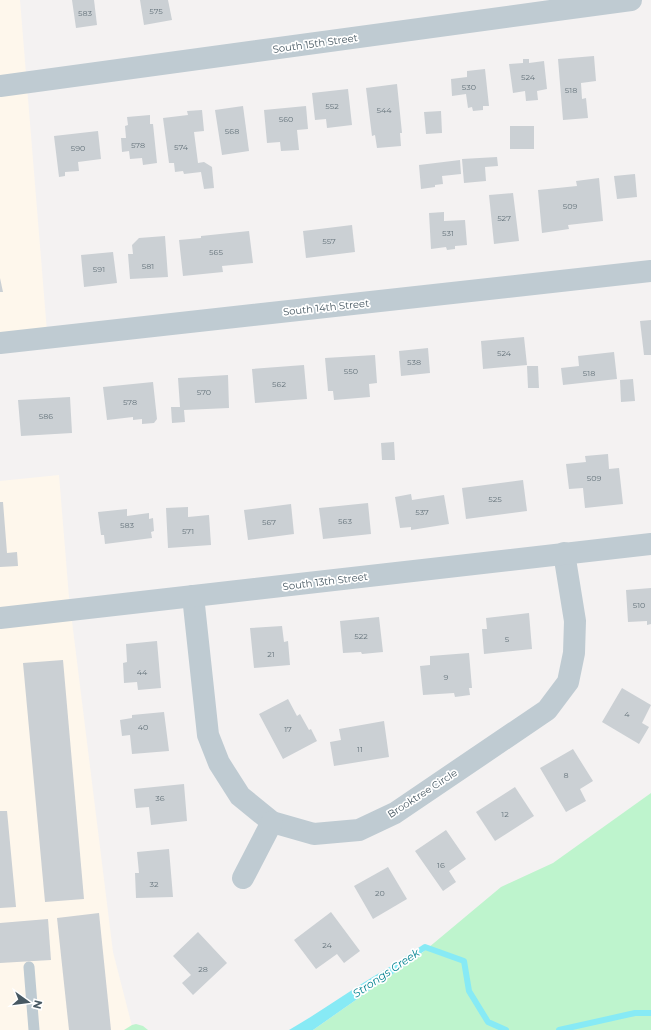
<svg xmlns="http://www.w3.org/2000/svg" width="651" height="1030" viewBox="0 0 651 1030" font-family="Montserrat,sans-serif">
  <style>
    .commercial { fill: #fef7ec }
    .green { fill: #bef4cd }
    .water { fill: #87eaf5 }
    .lines { fill: none; stroke-linecap: round; stroke-linejoin: round }
    .stream { stroke: #87eaf5; stroke-width: 6 }
    .building { fill: #cbd0d4 }
    .service { stroke: #bfcbd2; stroke-width: 11 }
    .minor { stroke: #bfcbd2; stroke-width: 22 }
    .labels { text-anchor: middle; stroke-width: 3.5; stroke-linejoin: round; paint-order: stroke }
    .number-label { font-size: 8px; fill: #68767e }
    .street-label { font-size: 10px; fill: #475862; stroke: #fff }
    .water-label { font-size: 11px; font-style: italic; fill: #048391; stroke: #fff }
  </style>
  <rect width="100%" height="100%" fill="#f4f2f2"/>
  <g class="commercial">
    <path d="M0,0H20L47,332L0,336Z"/>
    <path d="M59,475L69,597L113,952L133,1030H0V481Z"/>
  </g>
  <g class="green">
    <path d="M651,793V1030H313L400,969L412,955L422,953L501,887L553,863Z"/>
    <path d="M136,1024L143,1026L148,1030H124L132,1025Z"/>
  </g>
  <path class="water" d="M412,955L400,969L313,1030H289C331,1006 369,976 412,955Z"/>
  <g class="lines">
    <g class="stream">
      <path d="M407,959L425,947L464,961L469,991L488,1022L506,1030"/>
      <path d="M559,1030L635,1013H651"/>
    </g>
  </g>
  <g class="building">
    <path d="M72,0H94L97,25L76,28Z"/>
    <path d="M140,0H168L172,20L144,25Z"/>
    <path d="M594,56L596,81L581,83L582,99L586,98L588,118L563,120L558,59Z"/>
    <path d="M523,59H529V63L544,61L547,89L537,91L538,100L526,101L525,91L513,93L509,64L523,63Z"/>
    <path d="M485,69L489,106H483V110L473,111L472,107L468,108L466,94L452,96L451,79L467,77V71Z"/>
    <path d="M397,84L402,133H400L401,146L377,148L375,135L372,136L366,88Z"/>
    <path d="M348,89L352,125L327,128L326,119L315,120L312,93Z"/>
    <path d="M243,106L249,151L222,155L215,110Z"/>
    <path d="M306,106L308,129L297,130L299,150L281,151L280,142L267,143L264,110Z"/>
    <path d="M202,110L204,131L194,132L198,163L204,162L212,167L214,188L204,189L201,172L184,174L183,171L175,172L174,163H169L163,118L188,115L187,111Z"/>
    <path d="M441,111L442,133L426,134L424,112Z"/>
    <path d="M150,115V124H153L157,163L143,165L142,158L130,159L129,151L122,152L121,138H126L125,126L128,125L127,117Z"/>
    <rect x="510" y="126" width="24" height="23"/>
    <path d="M98,131L101,159L78,162L79,171L65,172V176L59,177L54,136Z"/>
    <path d="M497,157L498,166L485,167L486,181L464,183L462,159Z"/>
    <path d="M460,160L461,174L442,176L443,184L435,185V187L421,189L419,165Z"/>
    <path d="M635,174L637,197L617,199L614,176Z"/>
    <path d="M599,178L603,221L568,225L569,229L542,233L538,190L577,186L576,181Z"/>
    <path d="M513,193L519,241L494,244L489,195Z"/>
    <path d="M444,212V221L465,220L467,245L455,246V249L447,250L446,247L431,249L429,213Z"/>
    <path d="M352,225L355,252L306,258L303,231Z"/>
    <path d="M249,231L253,263L222,266L223,272L183,276L179,240L201,238V236Z"/>
    <path d="M165,236L168,277L130,279L128,254H133L132,245L139,238Z"/>
    <path d="M113,252L117,283L84,287L81,255Z"/>
    <path d="M0,278L3,292H0Z"/>
    <path d="M651,320V355H644L640,321Z"/>
    <path d="M524,337L527,365L483,369L481,341Z"/>
    <path d="M428,348L430,373L401,376L399,351Z"/>
    <path d="M614,352L617,379L563,385L561,368L579,366L578,356Z"/>
    <path d="M375,355L377,383L369,384L370,397L334,400L333,391H328L325,358Z"/>
    <path d="M304,365L307,399L255,403L252,369Z"/>
    <path d="M527,366H538L539,388H528Z"/>
    <path d="M228,375L229,408L184,410L185,422L172,423L171,407H180L178,378Z"/>
    <path d="M633,379L635,401L621,402L620,380Z"/>
    <path d="M153,382L157,419L154,423L142,424V419L133,420V417L107,420L103,387Z"/>
    <path d="M70,397L72,433L21,436L18,400Z"/>
    <path d="M394,442L395,460H382L381,443Z"/>
    <path d="M608,454L609,469L619,468L623,504L585,508L583,488L569,489L566,464L586,462L585,456Z"/>
    <path d="M523,480L527,511L466,519L462,488Z"/>
    <path d="M411,494L412,500L444,495L449,524L411,530V527L400,528L395,497Z"/>
    <path d="M0,502H3L7,553L17,552L18,566L0,567Z"/>
    <path d="M368,503L371,534L323,539L319,508Z"/>
    <path d="M291,504L294,534L248,540L244,510Z"/>
    <path d="M188,507V517L209,515L211,545L168,548L166,508Z"/>
    <path d="M127,509V516L149,513V519L153,518L154,531L151,532L152,538L105,544L104,535H101L98,512Z"/>
    <path d="M651,588V624L647,625V621L628,622L626,590Z"/>
    <path d="M529,613L532,649L484,654L482,629H487L486,618Z"/>
    <path d="M379,617L383,652L362,654L361,652L343,653L340,621Z"/>
    <path d="M282,626L284,642L288,641L290,665L254,668L250,628Z"/>
    <path d="M157,641L161,688L138,690L137,682L124,683L123,663L127,662L126,644Z"/>
    <path d="M469,653L472,688H469L470,695L455,697L454,693L423,695L420,666L430,665V656Z"/>
    <path d="M63,660L84,899L45,902L23,663Z"/>
    <path d="M622,688L651,705L642,723L649,727L639,744L602,722Z"/>
    <path d="M288,699L297,716L300,714L309,730L311,729L317,741L283,759L259,714Z"/>
    <path d="M164,712L169,751L132,754L130,735L122,736L120,720L132,718V715Z"/>
    <path d="M384,721L389,757L334,766L330,742L341,740L339,729Z"/>
    <path d="M573,749L593,781L580,789L586,801L566,812L540,768Z"/>
    <path d="M184,784L187,821L151,825L149,807L136,808L134,789Z"/>
    <path d="M515,787L534,816L495,841L476,812Z"/>
    <path d="M0,811H7L16,907L0,908Z"/>
    <path d="M446,830L466,859L449,871L456,882L443,891L415,851Z"/>
    <path d="M169,849L173,897L136,898L135,873H139L137,852Z"/>
    <path d="M388,867L407,899L373,919L354,886Z"/>
    <path d="M331,912L360,951L344,963L337,954L316,969L294,940Z"/>
    <path d="M99,913L111,1030H69L57,918Z"/>
    <path d="M48,919L51,960L0,963V923Z"/>
    <path d="M198,932L227,963L193,995L182,983L191,975L173,956Z"/>
  </g>
  <g class="lines">
    <path class="service" d="M29,967L34,1030"/>
    <g class="minor">
      <path d="M0,86L631,0"/>
      <path d="M0,343L651,271"/>
      <path d="M193,596L208,735L219,763L240,796L272,822L314,834L359,830L395,813L547,710L568,682L574,653L575,621L564,553"/>
      <path d="M0,618L651,544"/>
      <path d="M243,878L272,822"/>
    </g>
  </g>
  <g class="labels">
    <g class="number-label">
      <text x="156" y="14">575</text>
      <text x="85" y="16">583</text>
      <text x="528" y="80">524</text>
      <text x="469" y="90">530</text>
      <text x="571" y="93">518</text>
      <text x="332" y="109">552</text>
      <text x="384" y="113">544</text>
      <text x="286" y="122">560</text>
      <text x="232" y="134">568</text>
      <text x="138" y="148">578</text>
      <text x="181" y="150">574</text>
      <text x="78" y="151">590</text>
      <text x="570" y="209">509</text>
      <text x="504" y="221">527</text>
      <text x="448" y="236">531</text>
      <text x="329" y="244">557</text>
      <text x="216" y="255">565</text>
      <text x="148" y="269">581</text>
      <text x="99" y="272">591</text>
      <text x="504" y="356">524</text>
      <text x="414" y="365">538</text>
      <text x="351" y="374">550</text>
      <text x="589" y="376">518</text>
      <text x="279" y="387">562</text>
      <text x="204" y="395">570</text>
      <text x="130" y="405">578</text>
      <text x="46" y="419">586</text>
      <text x="594" y="481">509</text>
      <text x="495" y="502">525</text>
      <text x="422" y="515">537</text>
      <text x="345" y="524">563</text>
      <text x="269" y="525">567</text>
      <text x="127" y="528">583</text>
      <text x="188" y="534">571</text>
      <text x="639" y="608">510</text>
      <text x="361" y="639">522</text>
      <text x="507" y="642">5</text>
      <text x="271" y="657">21</text>
      <text x="142" y="675">44</text>
      <text x="446" y="680">9</text>
      <text x="627" y="717">4</text>
      <text x="143" y="730">40</text>
      <text x="288" y="732">17</text>
      <text x="360" y="752">11</text>
      <text x="566" y="778">8</text>
      <text x="160" y="801">36</text>
      <text x="505" y="817">12</text>
      <text x="441" y="868">16</text>
      <text x="154" y="887">32</text>
      <text x="380" y="896">20</text>
      <text x="327" y="948">24</text>
      <text x="203" y="972">28</text>
    </g>
    <g class="street-label">
      <text transform="translate(315 43) rotate(-8)" y="4">South 15th Street</text>
      <text transform="translate(326 307) rotate(-6)" y="4">South 14th Street</text>
      <text transform="translate(325 581) rotate(-7)" y="4">South 13th Street</text>
      <text transform="translate(422 793) rotate(-33)" y="4">Brooktree Circle</text>
    </g>
    <g class="water-label">
      <text transform="translate(386 973) rotate(-34)" y="4">Strongs Creek</text>
    </g>
  </g>
  <g transform="translate(28 1002) rotate(104)" stroke="#ffffff" stroke-width="3" paint-order="stroke">
  <path d="M0-3L7 15L0 10L-7 15Z" fill="#475862"/>
  <text y="-6" font-size="11" font-weight="bold" text-anchor="middle" fill="#475862">N</text>
  </g>
</svg>
